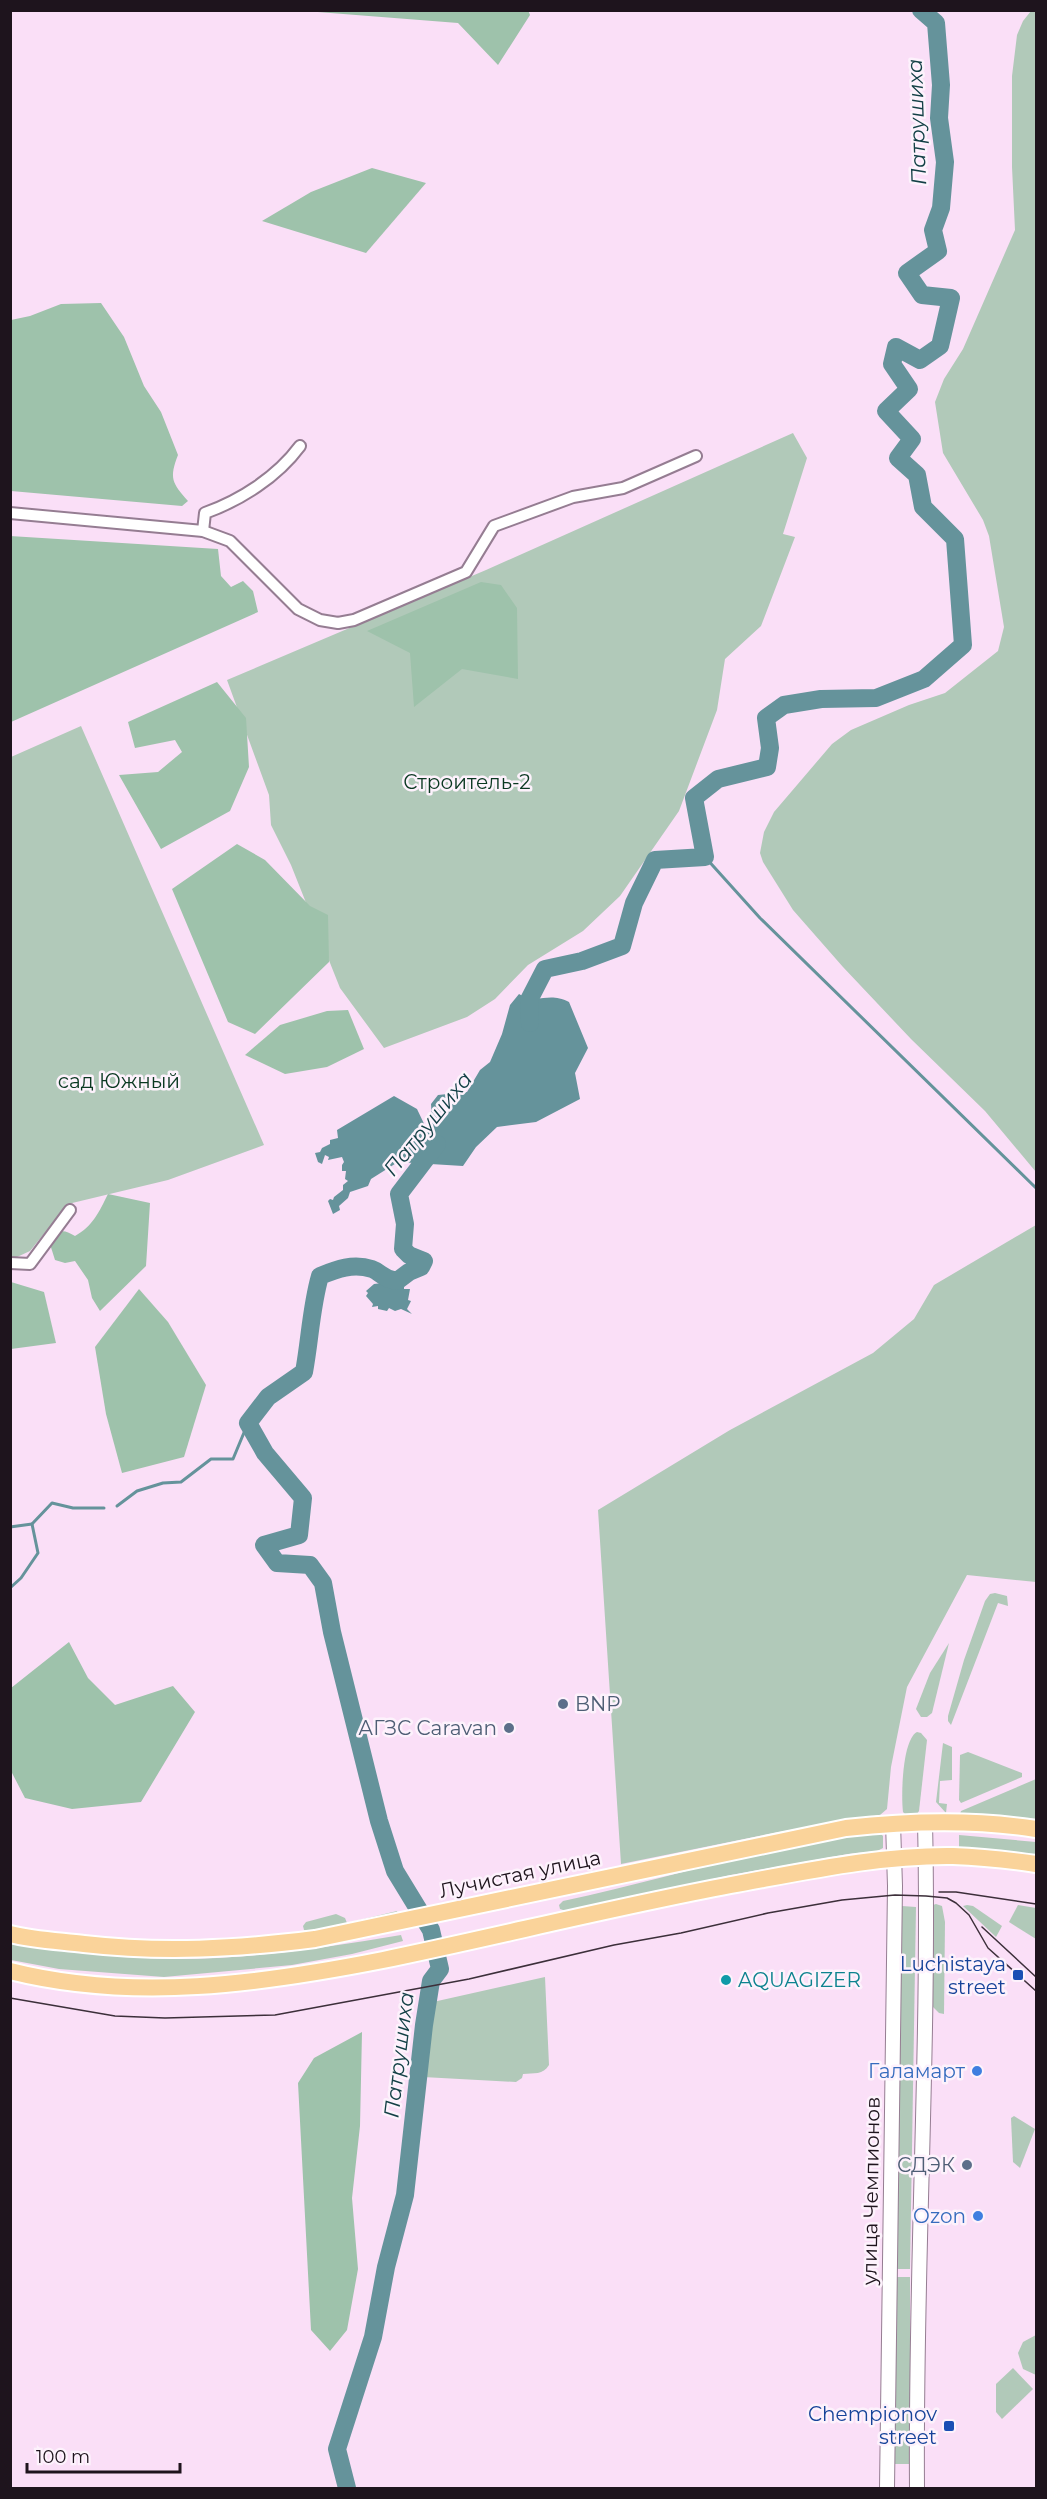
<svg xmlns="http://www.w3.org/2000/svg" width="1047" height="2499" viewBox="0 0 1047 2499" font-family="Montserrat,sans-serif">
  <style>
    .green { fill: #b1c9b9 }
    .forest { fill: #9ec2ab }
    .water { fill: #65939b }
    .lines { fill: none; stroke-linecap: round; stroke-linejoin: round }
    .stream { stroke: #65939b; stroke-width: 3 }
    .river { stroke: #65939b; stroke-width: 18 }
    .minor-casing { stroke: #957d92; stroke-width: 14 }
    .tertiary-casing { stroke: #957d92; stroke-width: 16 }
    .primary-casing { stroke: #fff; stroke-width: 20 }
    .minor { stroke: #fff; stroke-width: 10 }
    .tertiary { stroke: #fff; stroke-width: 14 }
    .primary { stroke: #fad39a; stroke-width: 16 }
    .tram { stroke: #3c2f3a; stroke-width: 1.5 }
    .service-dot { fill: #5c6f8a; stroke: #fdf2fc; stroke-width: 2 }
    .transit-dot { fill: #1a4fb4; stroke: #fdf2fc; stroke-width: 2 }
    .culture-dot { fill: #0f9aa8; stroke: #fdf2fc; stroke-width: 2 }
    .shop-dot { fill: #3f7fe0; stroke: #fdf2fc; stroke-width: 2 }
    .labels { text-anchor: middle; stroke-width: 5; stroke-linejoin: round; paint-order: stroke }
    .park-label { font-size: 20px; fill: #0a3821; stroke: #fdf2fc }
    .service-label { font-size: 20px; fill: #4e5e75; stroke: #fdf2fc; text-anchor: end }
    .street-label { font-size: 20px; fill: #1e141d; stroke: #fdf2fc }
    .transit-label { font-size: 20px; fill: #164399; stroke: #fdf2fc; text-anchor: end }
    .culture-label { font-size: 20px; fill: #0d838f; stroke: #fdf2fc; text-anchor: start }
    .shop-label { font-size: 20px; fill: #366cbe; stroke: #fdf2fc; text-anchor: end }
    .water-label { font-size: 21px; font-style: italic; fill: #134046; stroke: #fdf2fc }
  </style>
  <rect width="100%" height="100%" fill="#fadff7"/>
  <g class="green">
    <path d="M1031,11H1036V1172L985,1111L911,1039L843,967L793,910L763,862L760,853L764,832L774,812L832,744L851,730L909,705L945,693L998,651L1004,627L989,536L983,520L943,453L935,402L944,379L963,349L1015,230L1012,167V76L1017,35L1023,21Z"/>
    <path d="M793,433L807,458L783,534L795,537L761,626L725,659L717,710L679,811L620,896L583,931L528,965L495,999L467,1017L384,1048L340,988L291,865L271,825L269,795L227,680L486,570Z"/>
    <path d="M81,726L264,1145L168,1180L68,1204L30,1251L17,1257H11V757Z"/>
    <path d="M1036,1225V1582L967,1575L907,1687L891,1767L887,1809L880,1815L779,1832L621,1864L598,1510L730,1430L873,1353L914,1319L934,1285Z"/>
    <path d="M995,1593L1007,1596L1008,1606L998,1603L951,1725L948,1721V1716L964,1660L985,1601L990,1594Z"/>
    <path d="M949,1643L932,1713L927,1717H921L916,1709L930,1673Z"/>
    <path d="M917,1732L921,1733L927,1740L919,1811L915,1817L907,1816L903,1812C901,1796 902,1740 917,1732Z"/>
    <path d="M943,1743L952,1747V1780L940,1781L939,1803L947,1804L946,1813L936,1802Z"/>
    <path d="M968,1752L1022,1773V1777L961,1803L959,1800L960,1755Z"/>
    <path d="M1036,1779V1819L994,1815L960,1814L961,1811Z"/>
    <path d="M879,1832L883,1836V1848L877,1851L848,1854L731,1875L566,1911L560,1909L559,1905L563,1901C668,1878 771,1845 879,1832Z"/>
    <path d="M959,1835L1036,1842V1855L959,1849Z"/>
    <path d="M936,1904L942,1906L945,1922L944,2014L939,2013L932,2006L933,1905Z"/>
    <path d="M967,1905L973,1906L1002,1926L996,1937L963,1906Z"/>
    <path d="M1018,1905L1036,1908V1939L1009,1922Z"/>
    <path d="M902,1906L916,1907L910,2269H894Z"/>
    <path d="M397,1911L398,1915L311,1932L304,1930L303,1926L306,1922L336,1914L345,1918L347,1923Z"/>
    <path d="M401,1935L403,1941L352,1954L292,1965L164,1977L59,1969L11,1960L10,1939C66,1949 122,1959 178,1959C253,1959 328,1947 401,1935Z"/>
    <path d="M545,1977L549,2065C543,2075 534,2073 523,2074L522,2078L516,2082L423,2077L433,2002Z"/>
    <path d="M1014,2116L1035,2129L1020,2168L1013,2162L1011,2118Z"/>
    <path d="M894,2277H910V2464H893Z"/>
    <path d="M1036,2335V2375L1023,2369L1018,2353L1023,2342Z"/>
    <path d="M1013,2368L1033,2389L1002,2419L996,2412V2384Z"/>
  </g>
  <g class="forest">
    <path d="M528,10L530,15L498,65L458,23L305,11Z"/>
    <path d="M372,168L426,183L366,253L262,221L311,192Z"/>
    <path d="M101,303L124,337L144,386L161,412L178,455C169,478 172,483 188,501L182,506L11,491V320L30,316L61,304Z"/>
    <path d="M10,536L218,549L221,576L231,587L243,581L253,591L258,612L11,722Z"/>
    <path d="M481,582L501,585L517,608L518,679L462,669L414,707L410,653L367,631Z"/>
    <path d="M217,682L246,718L249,767L230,811L161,849L119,775L158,772L182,752L175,740L135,748L128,722Z"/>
    <path d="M237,844L265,860L310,906L328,915L329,962L255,1034L228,1022L172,889Z"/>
    <path d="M348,1010L364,1049L327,1067L285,1074L245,1055L280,1025L327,1011Z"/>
    <path d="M108,1194L150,1203L146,1266L100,1311L92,1298L88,1280L75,1261L65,1263L55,1260L49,1241C59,1230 62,1228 75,1236C93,1226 99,1212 108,1194Z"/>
    <path d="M11,1282L44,1292L56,1343L11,1349Z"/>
    <path d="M139,1289L168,1322L206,1385L184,1457L122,1473L106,1414L95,1347Z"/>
    <path d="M69,1642L88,1678L115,1705L173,1686L195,1712L141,1802L72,1809L25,1798L11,1771V1688Z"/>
    <path d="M362,2032L360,2126L352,2198L358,2269L347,2330L330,2351L311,2330L298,2083L314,2058Z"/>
  </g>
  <g class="water">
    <path d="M519,994C538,1005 548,991 569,1002L588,1048L575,1073L580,1099L536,1122L497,1127L476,1147L463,1166L398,1162L371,1179L368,1186L350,1192L348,1198L339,1206L340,1210L333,1214L328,1201L330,1199L333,1200L334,1197L343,1190V1185L348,1181L345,1179L346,1171H342V1165L344,1162L342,1157L328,1160L329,1157L325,1155L322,1164L318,1162L315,1153L320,1152L322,1148L330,1144V1140L338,1138L337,1130L394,1096L417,1109L427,1130L432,1121L431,1104L438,1095L467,1092L480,1070L490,1062L502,1034L510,1005Z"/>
    <path d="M385,1271H395L406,1277L409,1272L411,1276L404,1282V1289H410L408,1300L411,1301L407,1309L412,1314L401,1309L395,1311L389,1308L387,1311L378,1309V1306L372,1307L373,1304L366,1296L368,1293L366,1291L374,1284L382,1283L384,1279L390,1278L392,1275L383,1272Z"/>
  </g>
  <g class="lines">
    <g class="stream">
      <path d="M705,857L760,918L1036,1188"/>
      <path d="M117,1506L137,1491L163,1483L181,1482L211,1459H233L248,1423"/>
      <path d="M10,1527L32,1524"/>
      <path d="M10,1588L21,1578L38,1553L32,1524L52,1503L73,1508H104"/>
    </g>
    <g class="river">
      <path d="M530,1023L529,1000L545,969L582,961L622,946L634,903L655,860L705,857L694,798L718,779L767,767L770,748L766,718L784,705L821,699L876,698L924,679L963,645L955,539L923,507L917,475L898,458L912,439L886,411L909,389L892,364L896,347L920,360L940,346L951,298L922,295L907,273L938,251L933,230L941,208L945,162L939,118L941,85L936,23L921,10"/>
      <path d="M347,2488L337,2449L373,2337L386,2267L405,2195L424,2025L431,1981L440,1969L431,1930L395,1871L379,1821L332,1632L323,1583L310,1565L277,1563L264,1545L299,1535L303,1498L265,1453L248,1423L268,1397L304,1372C310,1340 311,1307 320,1276C337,1269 353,1263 372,1269C381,1272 382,1279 397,1281L409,1272L421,1267L424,1261L409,1255L403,1249L405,1224L399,1194L437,1144"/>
    </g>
    <defs>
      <g id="minor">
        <path d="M10,513L203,531L230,541L298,609L320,620L338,623L354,620L466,572L494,526L573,497L623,488L696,456"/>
        <path d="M203,531L205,513C241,500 277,477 300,446"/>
        <path d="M10,1263L30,1264L70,1210"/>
      </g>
      <g id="tertiary">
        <path d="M887,2488L895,1886L893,1823"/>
        <path d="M917,2488C915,2266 930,2044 925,1822"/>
      </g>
      <g id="primary">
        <path d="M10,1934C34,1940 59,1941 84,1944C163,1953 236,1949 315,1939L846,1828C910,1821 973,1819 1036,1829"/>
        <path d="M10,1971C133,2002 261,1984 383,1960C499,1936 614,1907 731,1885C803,1872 879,1855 953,1856C981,1857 1009,1860 1036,1864"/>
      </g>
    </defs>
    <use href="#minor" class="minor-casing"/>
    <use href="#tertiary" class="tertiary-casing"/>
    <use href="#primary" class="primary-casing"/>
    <use href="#minor" class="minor"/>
    <use href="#tertiary" class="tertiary"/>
    <use href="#primary" class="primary"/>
    <g class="tram">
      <path d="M939,1892H956L1036,1904"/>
      <path d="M982,1927L1036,1977"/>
      <path d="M10,1998L115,2016L165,2018L275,2015L469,1979L614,1945L681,1933L768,1913L842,1900L895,1895L926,1896L947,1898L956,1903L969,1915L988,1948L1036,1991"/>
    </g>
  </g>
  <g class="service-dot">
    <circle cx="563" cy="1704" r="6"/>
    <circle cx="509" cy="1728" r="6"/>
    <circle cx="967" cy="2165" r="6"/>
  </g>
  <g class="transit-dot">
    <rect x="1012" y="1969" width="12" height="12" rx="3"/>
    <rect x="943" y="2420" width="12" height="12" rx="3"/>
  </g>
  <circle class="culture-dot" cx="726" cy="1980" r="6"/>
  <g class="shop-dot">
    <circle cx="977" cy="2071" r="6"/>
    <circle cx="978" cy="2216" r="6"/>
  </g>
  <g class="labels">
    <g class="park-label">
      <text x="467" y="789">Строитель-2</text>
      <text x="119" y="1088">сад Южный</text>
    </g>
    <g class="service-label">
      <text x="575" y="1711" text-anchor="start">BNP</text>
      <text x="497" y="1735">АГЗС Caravan</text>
      <text x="955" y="2172">СДЭК</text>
    </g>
    <g class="street-label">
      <text transform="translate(520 1874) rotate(-12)" y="7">Лучистая улица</text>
      <text transform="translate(871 2191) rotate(-89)" y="7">улица Чемпионов</text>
    </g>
    <g class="transit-label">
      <text x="1006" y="1971">Luchistaya<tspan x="1006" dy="23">street</tspan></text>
      <text x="937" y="2421">Chempionov<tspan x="937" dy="23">street</tspan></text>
    </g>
    <g class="culture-label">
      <text x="738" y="1987">AQUAGIZER</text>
    </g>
    <g class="shop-label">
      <text x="965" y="2078">Галамарт</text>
      <text x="966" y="2223">Ozon</text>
    </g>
    <g class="water-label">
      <text transform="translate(917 122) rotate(-92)" y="7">Патрушиха</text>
      <text transform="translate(428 1124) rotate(-51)" y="7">Патрушиха</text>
      <text transform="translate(399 2055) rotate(-83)" y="7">Патрушиха</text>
    </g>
  </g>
  <rect width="1047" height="2499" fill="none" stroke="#1e141d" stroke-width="24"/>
  <path d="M27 2463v9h153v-9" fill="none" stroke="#1e141d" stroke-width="3"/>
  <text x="36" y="2463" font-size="18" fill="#1e141d" stroke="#fdf2fc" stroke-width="4.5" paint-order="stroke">100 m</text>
</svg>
